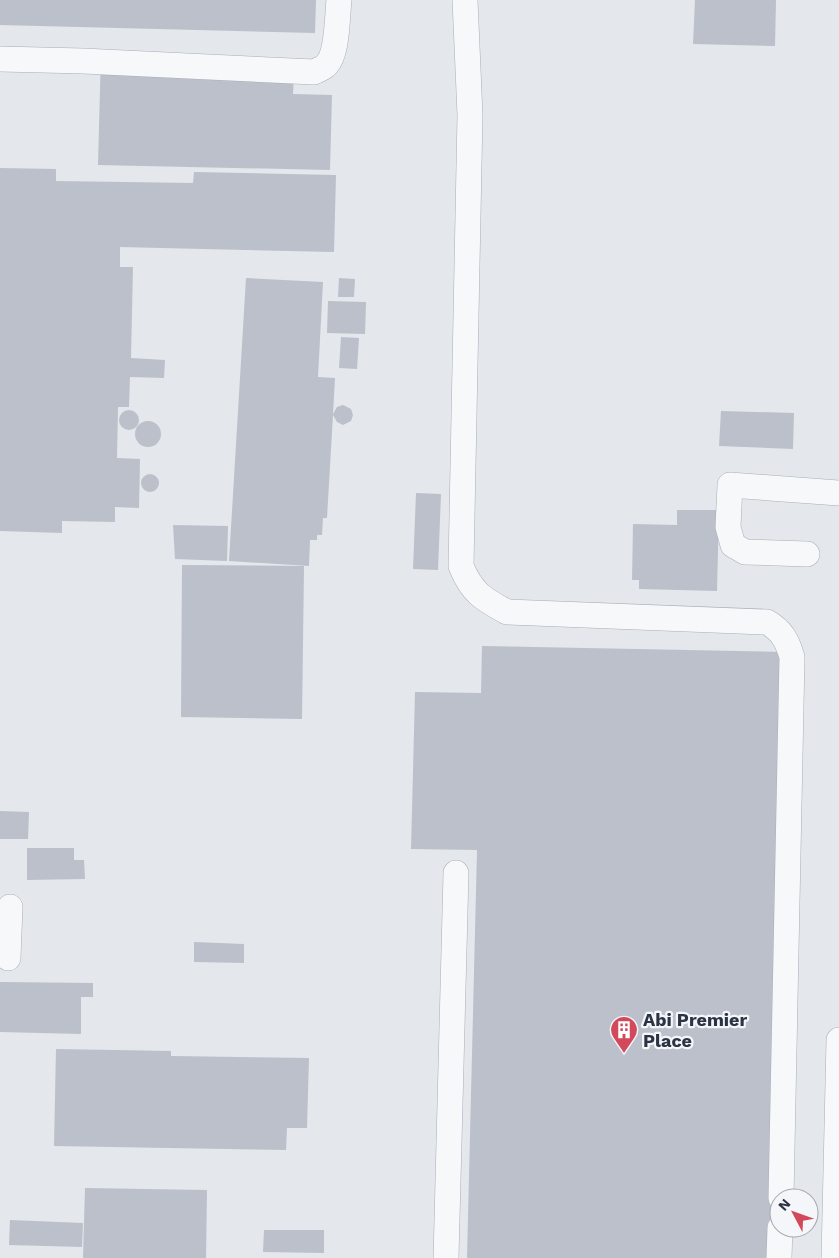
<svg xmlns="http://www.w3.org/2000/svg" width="839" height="1258" viewBox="0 0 839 1258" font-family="'Work Sans',sans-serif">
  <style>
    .building { fill: #bbc0ca }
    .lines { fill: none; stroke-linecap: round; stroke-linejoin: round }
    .minor-casing { stroke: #a9aeb7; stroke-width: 26 }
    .minor { stroke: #f7f8fa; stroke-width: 25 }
    .labels { text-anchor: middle; stroke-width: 4.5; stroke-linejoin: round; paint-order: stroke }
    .poi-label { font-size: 18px; font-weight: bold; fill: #2b3445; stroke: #f4f6f9; text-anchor: start }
  </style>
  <rect width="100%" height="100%" fill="#e4e7ec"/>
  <g class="building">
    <path d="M0,0H316L315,33L0,25Z"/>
    <path d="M695,0H776L775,46L693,44Z"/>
    <path d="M101,51L294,75L293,94L332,95L330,170L98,165Z"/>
    <path d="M0,168L56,169V181L193,183L194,172L336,175L334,252L120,247V267H133L131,358L165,360L164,378L130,377L129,407H118L117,458L140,459L139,508L115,507V522L62,521V533L0,531Z"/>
    <path d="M246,278L323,282L318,377L335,378L333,414L337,407L343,405L351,409L353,415L351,421L343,425L337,422L333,415L327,518H323L322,535H317V540H310L309,566L229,561Z"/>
    <path d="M339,278L355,279L354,297H338Z"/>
    <path d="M328,301L366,302L365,334L327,333Z"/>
    <path d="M341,337L359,338L357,369L339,368Z"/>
    <circle cx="129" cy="420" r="10"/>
    <path d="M721,411L794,413L793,449L719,446Z"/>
    <circle cx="148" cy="434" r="13"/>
    <circle cx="150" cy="483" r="9"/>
    <path d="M416,493L441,494L438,570L413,569Z"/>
    <path d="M677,510H719L717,591L639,589V580H632L633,524L677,525Z"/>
    <path d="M173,525L228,526L227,561L175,559Z"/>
    <path d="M182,565L304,566L302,719L181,717Z"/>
    <path d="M482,646L785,652L770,1258H467L477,850L411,849L415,692L481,693Z"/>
    <path d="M0,811L29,812L28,839H0Z"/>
    <path d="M27,848H74V860H84L85,879L27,880Z"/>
    <path d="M194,942L244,944V963L194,962Z"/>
    <path d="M0,982L93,983V997H81V1034L0,1032Z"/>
    <path d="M56,1049L171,1051V1056L309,1058L307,1128H287L286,1150L54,1146Z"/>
    <path d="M85,1188L207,1190L206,1258H83Z"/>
    <path d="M10,1220L83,1223L82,1247L9,1245Z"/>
    <path d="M264,1230H324V1253L263,1252Z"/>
  </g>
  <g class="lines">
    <defs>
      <g id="minor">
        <path d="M465,0L470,115L461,566C472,593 483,599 507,612L767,622C782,631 787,640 792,657L781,1198"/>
        <path d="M0,59L83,61L314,72C317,70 322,69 325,66C338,56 337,16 339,0"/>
        <path d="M807,554L745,552L733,545L728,527L730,485L839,493"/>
        <path d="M8,958L10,907"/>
        <path d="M446,1258L456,873"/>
        <path d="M779,1258L780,1228"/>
        <path d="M834,1258L839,1040"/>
      </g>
    </defs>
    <use href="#minor" class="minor-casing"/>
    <use href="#minor" class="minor"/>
  </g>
  <defs>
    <symbol id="building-pin" viewBox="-11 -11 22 30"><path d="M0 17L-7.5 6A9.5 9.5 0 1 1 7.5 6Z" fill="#d1495b" stroke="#f4f6f9"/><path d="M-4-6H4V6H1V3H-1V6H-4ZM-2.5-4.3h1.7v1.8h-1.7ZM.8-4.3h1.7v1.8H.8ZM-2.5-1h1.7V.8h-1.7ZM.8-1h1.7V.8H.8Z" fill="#fff"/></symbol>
  </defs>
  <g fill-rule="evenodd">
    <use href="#building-pin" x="608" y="1014" width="32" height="43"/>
  </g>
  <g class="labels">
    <g class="poi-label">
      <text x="643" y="1026">Abi Premier<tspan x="643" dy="21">Place</tspan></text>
    </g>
  </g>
  <g transform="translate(794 1213) rotate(311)"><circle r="24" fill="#f4f6f9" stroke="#a4a8b1"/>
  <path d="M0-4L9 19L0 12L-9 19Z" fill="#d1495b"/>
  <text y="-8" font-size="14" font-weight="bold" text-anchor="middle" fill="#2b3445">N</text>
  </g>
</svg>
